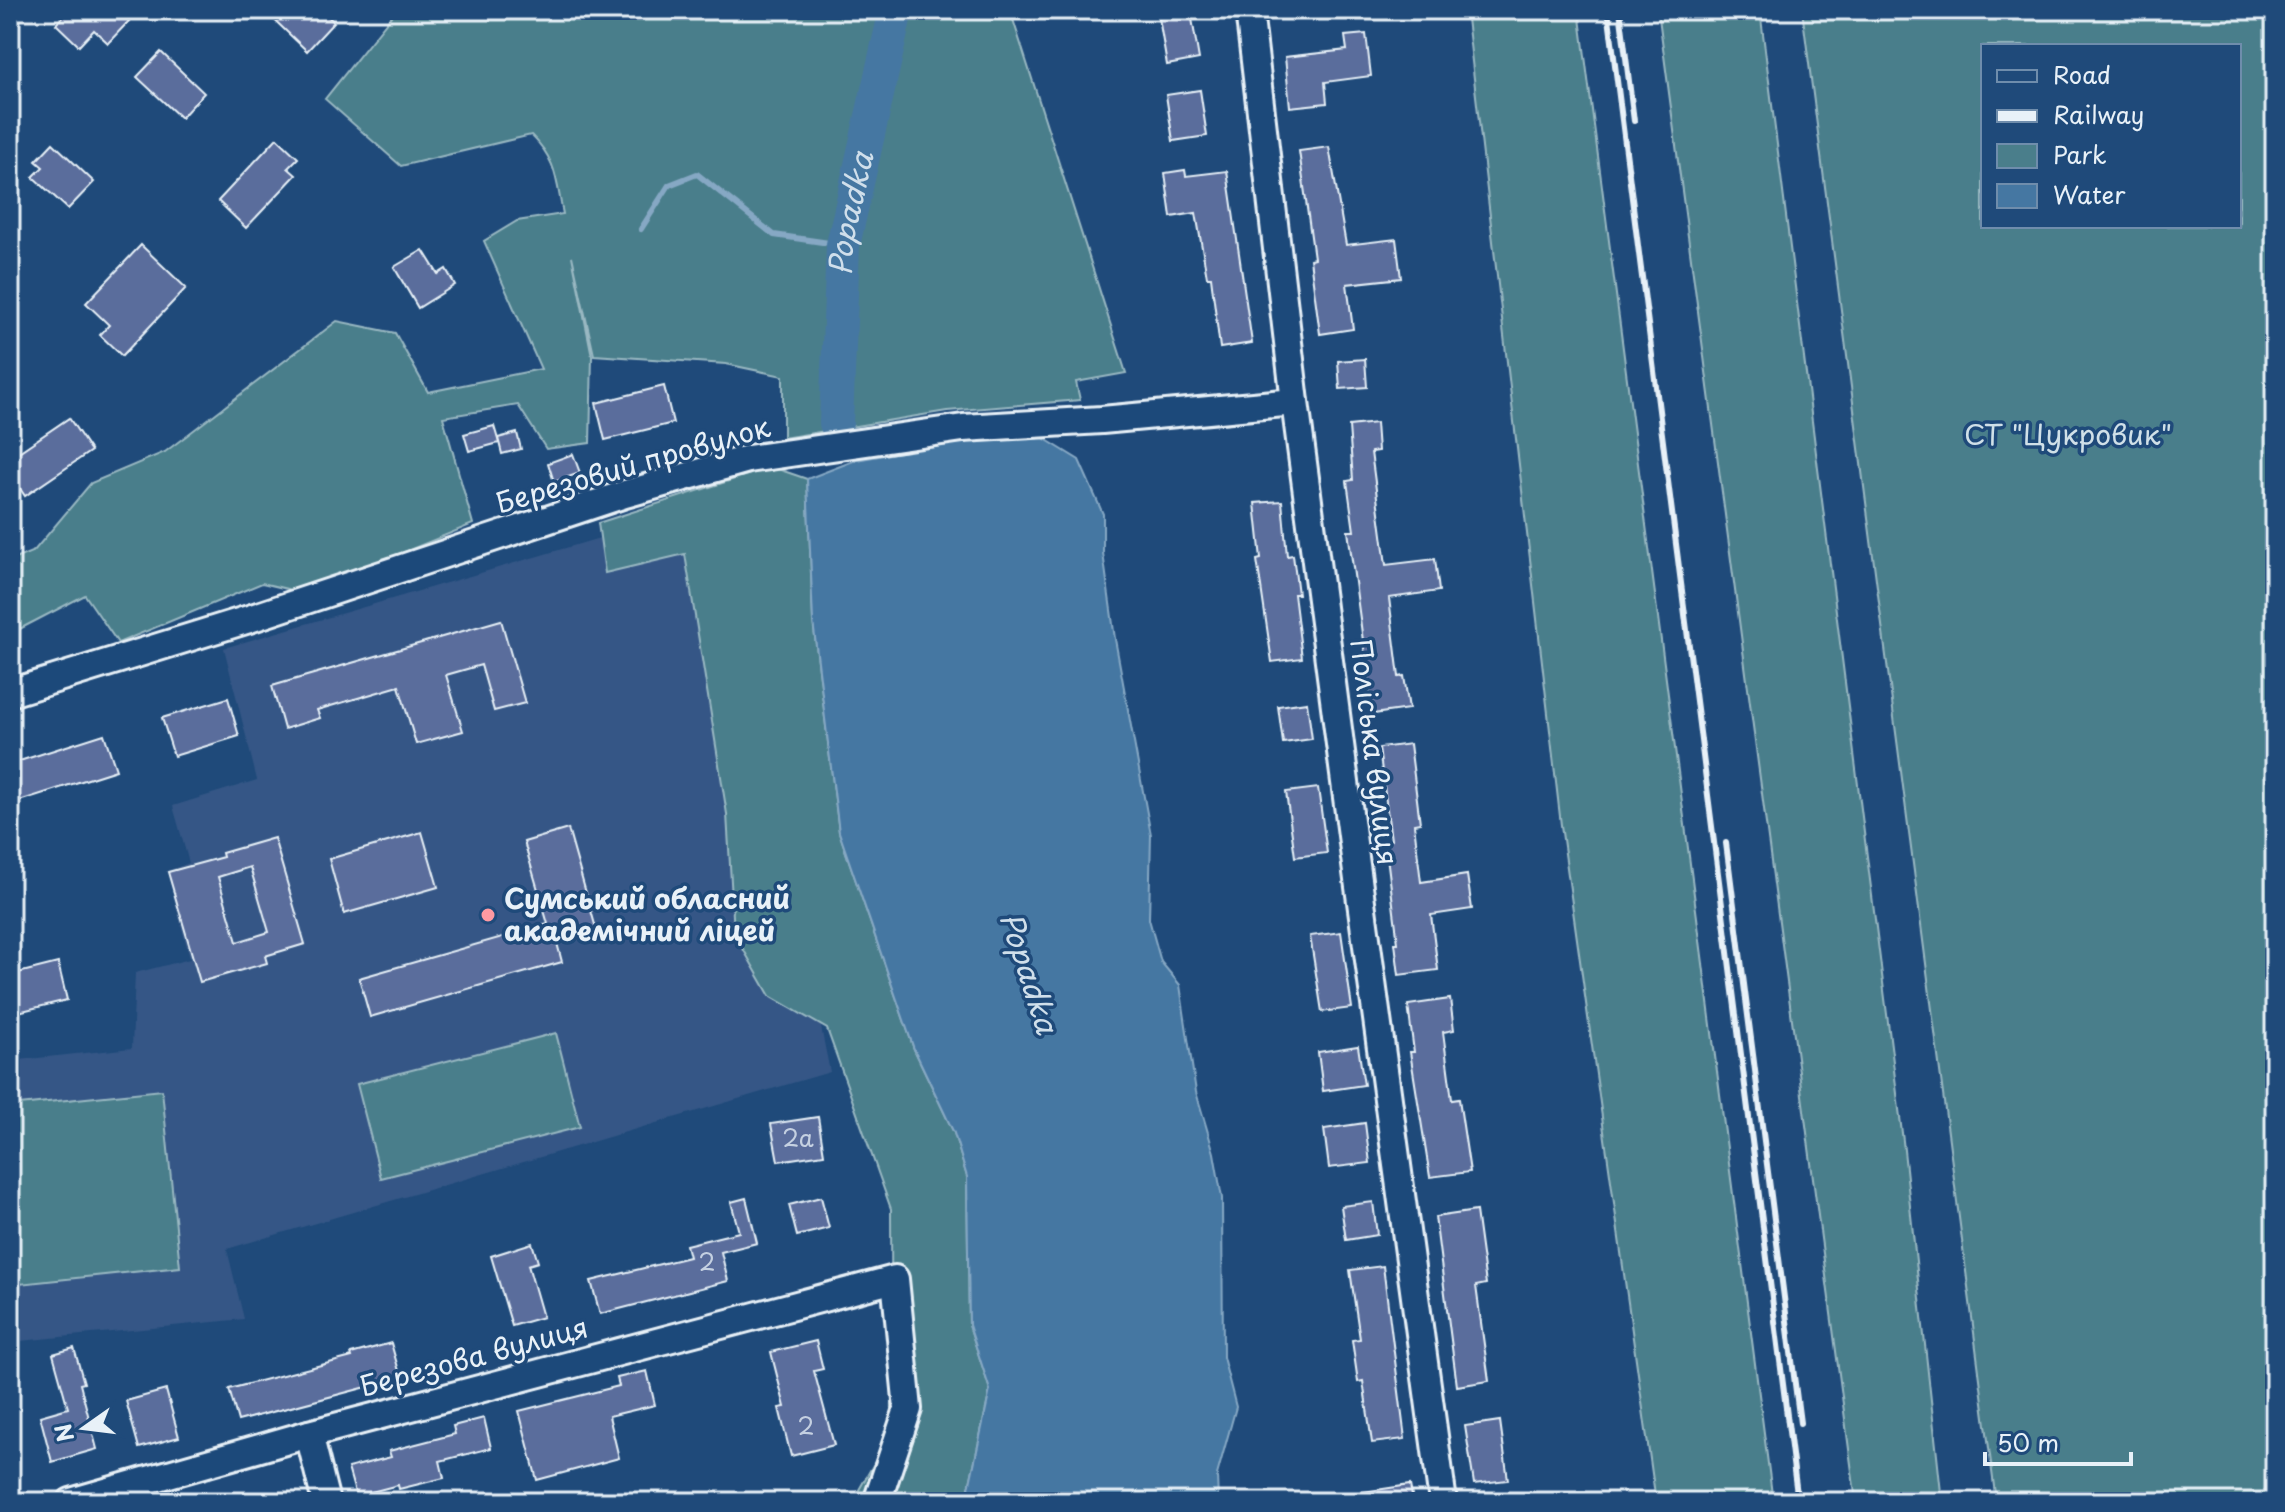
<svg xmlns="http://www.w3.org/2000/svg" width="2285" height="1512" viewBox="0 0 2285 1512" font-family="'Playpen Sans',sans-serif">
  <style>
    .built { fill: #355786 }
    .green { fill: #4a7e8b; stroke: #99b8c2; stroke-width: 2; fill-rule: evenodd }
    .water { fill: #4577a2; stroke: #86a8c4; stroke-width: 2 }
    .lines { fill: none; stroke-linecap: round; stroke-linejoin: round }
    .stream { stroke: #86a8c4; stroke-width: 6 }
    .river { stroke: #4577a2; stroke-width: 34 }
    .building { fill: #5a6d9c; stroke: #e8f1f8; stroke-width: 2; fill-rule: evenodd }
    .minor-casing { stroke: #e8f1f8; stroke-width: 32 }
    .minor { stroke: #1f4a7a; stroke-width: 26 }
    .rail { stroke: #e8f1f8; stroke-width: 6 }
    .poi-dot { fill: #ff9aa2; stroke: #1f4a7a; stroke-width: 3 }
    .labels { text-anchor: middle; stroke-width: 7; stroke-linejoin: round; paint-order: stroke }
    .number-label { font-size: 24px; fill: #c4d0e1 }
    .park-label { font-size: 28px; fill: #d0e0e8; stroke: #1f4a7a }
    .street-label { font-size: 28px; fill: #e8f1f8; stroke: #1f4a7a }
    .poi-label { font-size: 28px; font-weight: bold; fill: #e8f1f8; stroke: #1f4a7a; text-anchor: start }
    .water-label { font-size: 30px; font-style: italic; fill: #d0dfeb; stroke: #1f4a7a }
  </style>
  <rect width="100%" height="100%" fill="#1f4a7a"/>
  <filter id="ink" filterUnits="userSpaceOnUse"><feTurbulence type="fractalNoise" baseFrequency=".0125" numOctaves="2"/><feDisplacementMap in="SourceGraphic" scale="16" xChannelSelector="R" yChannelSelector="G"/><feConvolveMatrix kernelMatrix="1 2 1 2 8 2 1 2 1" color-interpolation-filters="sRGB"/></filter>
  <g filter="url(#ink)">
    <path class="built" d="M716,504L830,1072L227,1249L244,1319L10,1342V1061L132,1048L135,973L190,959L167,871L189,863L173,806L257,780L224,648Z"/>
    <g class="green">
      <path d="M396,10H1010L1126,373L1076,382L1080,400L947,411L783,438V376L726,364L594,355L572,256L592,356L590,443L546,449L518,405L443,417L473,524L304,593L262,583L118,643L85,595L10,634V561L34,551L91,483L165,452L337,321L395,333L428,392L541,369L484,241L517,221L563,214C556,180 557,160 531,135L401,166L325,99Z"/>
      <path d="M1466,10H1579L1773,1502H1656L1561,825Z"/>
      <path d="M1658,10H1760L1903,1141L1942,1502H1856Z"/>
      <path d="M1802,10H2275V1502H1996ZM2239,46V226H1983V46Z"/>
      <path d="M772,467L807,479L813,621L839,832L914,1049L954,1133L967,1177L969,1325L990,1390L966,1502H852L892,1432L891,1209L827,1029L770,996L734,933L727,814L685,554L605,573L598,523Z"/>
      <path d="M556,1033L580,1127L381,1178L357,1084Z"/>
      <path d="M162,1090L180,1267L10,1285V1106Z"/>
    </g>
    <path class="water" d="M1040,436L1079,460L1103,514V553L1115,639L1151,835L1149,919L1161,962L1180,985L1196,1092L1214,1153L1222,1198L1223,1357L1236,1407L1217,1475L1218,1502H966L990,1390L969,1325L967,1177L954,1133L914,1049L839,832L813,621L807,479L856,460L946,444Z"/>
    <g class="lines">
      <path class="stream" d="M641,229L669,185L697,174L774,235L843,245"/>
      <path class="river" id="s1" d="M836,423L843,245L896,10"/>
    </g>
    <g class="building">
      <path d="M69,10H118L129,21L108,43L94,30L79,46L56,24Z"/>
      <path d="M264,10H321L334,22L307,51Z"/>
      <path d="M1191,13L1199,59L1167,65L1159,18Z"/>
      <path d="M1366,34L1371,76L1325,82L1327,103L1290,107L1285,57L1347,50L1345,36Z"/>
      <path d="M161,52L204,93L181,118L137,77Z"/>
      <path d="M1200,90L1207,136L1173,141L1166,95Z"/>
      <path d="M277,138L298,158L288,168L296,175L246,228L218,201Z"/>
      <path d="M53,143L94,182L68,209L33,177L43,167L36,161Z"/>
      <path d="M1329,147L1346,245L1396,239L1401,278L1347,284L1353,329L1320,334L1310,259L1314,258L1299,151Z"/>
      <path d="M1185,170L1186,176L1227,171L1252,343L1220,348L1211,277H1207L1196,213L1171,217L1165,173Z"/>
      <path d="M141,245L186,288L122,356L100,335L109,325L86,303Z"/>
      <path d="M423,250L438,274L446,269L455,285L418,308L394,267Z"/>
      <path d="M1365,359L1367,387L1340,389L1338,361Z"/>
      <path d="M664,386L673,423L605,440L596,403Z"/>
      <path d="M69,418L91,451L25,496L10,474V458Z"/>
      <path d="M1376,423L1378,451L1371,452L1386,565L1435,559L1439,591L1389,598L1399,677L1404,676L1409,709L1373,714L1348,531H1354L1347,481L1353,480L1349,426Z"/>
      <path d="M494,426L499,443L469,451L464,434Z"/>
      <path d="M517,433L521,449L502,454L498,438Z"/>
      <path d="M573,454L580,473L554,482L548,463Z"/>
      <path d="M1282,501L1287,556L1293,555L1298,594H1294L1302,658L1272,662L1257,560L1261,559L1255,503Z"/>
      <path d="M501,620L525,703L494,711L481,665L446,675L463,731L416,744L399,686L317,710L320,718L284,729L272,686Z"/>
      <path d="M228,698L239,736L174,756L162,718Z"/>
      <path d="M1307,702L1312,739L1283,743L1278,706Z"/>
      <path d="M104,734L116,770L10,804V764Z"/>
      <path d="M1410,744L1420,823L1414,824L1421,882L1467,875L1472,909L1431,915L1438,970L1399,975L1395,943H1398L1385,841L1391,840L1379,748Z"/>
      <path d="M1318,788L1327,853L1295,857L1286,792Z"/>
      <path d="M568,829L597,932L557,943L562,962L370,1017L359,978L548,924L524,842Z"/>
      <path d="M422,832L438,887L344,914L329,859Z"/>
      <path d="M274,838L305,944L265,956L267,963L200,982L168,872L223,857L222,853ZM250,867L269,932L237,942L218,877Z"/>
      <path d="M1341,932L1352,1008L1322,1012L1310,936Z"/>
      <path d="M58,963L67,1000L10,1014V975Z"/>
      <path d="M1450,999L1454,1030L1443,1032L1452,1100L1459,1099L1470,1172L1430,1177L1410,1052H1414L1408,1005Z"/>
      <path d="M1358,1046L1364,1085L1323,1091L1318,1052Z"/>
      <path d="M818,1117L824,1154L778,1161L771,1124Z"/>
      <path d="M1365,1123L1370,1163L1329,1168L1324,1129Z"/>
      <path d="M821,1197L829,1228L797,1236L789,1205Z"/>
      <path d="M746,1198L757,1243L721,1252L728,1281L600,1314L591,1281L689,1257L686,1245L739,1232L731,1202Z"/>
      <path d="M1373,1202L1377,1235L1346,1240L1341,1206Z"/>
      <path d="M1476,1211L1486,1284L1476,1286L1489,1381L1457,1386L1435,1217Z"/>
      <path d="M532,1243L538,1262L528,1265L543,1317L512,1326L491,1256Z"/>
      <path d="M1383,1266L1405,1439L1372,1443L1363,1381L1358,1382L1352,1340L1360,1339L1350,1270Z"/>
      <path d="M816,1341L823,1369L814,1371L834,1445L791,1456L779,1408L785,1407L771,1352Z"/>
      <path d="M391,1343L401,1378L238,1421L229,1389L352,1357L351,1354Z"/>
      <path d="M74,1348L84,1383L80,1384L97,1449L52,1462L40,1416L68,1408L53,1354Z"/>
      <path d="M647,1371L655,1405L609,1416L619,1458L537,1480L519,1411L619,1386L617,1378Z"/>
      <path d="M166,1390L179,1437L139,1448L126,1401Z"/>
      <path d="M484,1418L491,1448L440,1461L444,1478L399,1489L398,1485L356,1496L348,1468L391,1457L389,1451L455,1434L453,1426Z"/>
      <path d="M1500,1421L1508,1480L1474,1484L1465,1426Z"/>
      <path d="M1410,1485L1413,1502H1357L1356,1493Z"/>
    </g>
    <g class="lines">
      <defs>
        <g id="minor">
          <path d="M1249,10L1295,402L1353,843L1443,1502"/>
          <path d="M10,693L249,619L625,494L748,459L963,428L1102,420L1295,402"/>
          <path d="M309,1434L326,1502"/>
          <path d="M71,1502L309,1434L895,1279L908,1409L877,1502"/>
        </g>
      </defs>
      <use href="#minor" class="minor-casing"/>
      <use href="#minor" class="minor"/>
      <g class="rail">
        <path d="M1608,10L1798,1502"/>
        <path d="M1620,10L1634,121"/>
        <path d="M1726,843L1800,1423"/>
      </g>
    </g>
  </g>
  <circle class="poi-dot" cx="488" cy="915" r="8"/>
  <g class="labels">
    <g class="number-label">
      <text x="798" y="1147">2а</text>
      <text x="707" y="1271">2</text>
      <text x="806" y="1435">2</text>
    </g>
    <g class="park-label">
      <text x="2068" y="445">СТ "Цукровик"</text>
    </g>
    <g class="street-label">
      <text transform="translate(633 465) rotate(-16)" y="10">Березовий провулок</text>
      <text transform="translate(1374 752) rotate(83)" y="10">Поліська вулиця</text>
      <text transform="translate(474 1357) rotate(-15)" y="10">Березова вулиця</text>
    </g>
    <g class="poi-label">
      <text x="504" y="909">Сумський обласний<tspan x="504" dy="32">академічний ліцей</tspan></text>
    </g>
    <g class="water-label">
      <text dy="10" stroke="none"><textPath href="#s1" startOffset="210">Popadka</textPath></text>
      <text transform="translate(1028 973) rotate(72)" y="10">Popadka</text>
    </g>
  </g>
  <rect width="2285" height="1512" fill="none" stroke="#1f4a7a" stroke-width="40"/>
  <rect x="20" y="20" width="2245" height="1472" fill="none" stroke="#e8f1f8" stroke-width="3" filter="url(#ink)"/>
  <rect x="1981" y="44" width="260" height="184" fill="#1f4a7a" stroke="#6f8dac" stroke-width="2"/>
  <rect x="1997" y="70" width="40" height="12" fill="#1f4a7a" stroke="#6f8dac" stroke-width="2"/>
  <text x="2053" y="84" font-size="24" fill="#e8f1f8">Road</text>
  <rect x="1997" y="110" width="40" height="12" fill="#e8f1f8" stroke="#6f8dac" stroke-width="2"/>
  <text x="2053" y="124" font-size="24" fill="#e8f1f8">Railway</text>
  <rect x="1997" y="144" width="40" height="24" fill="#4a7e8b" stroke="#6f8dac" stroke-width="2"/>
  <text x="2053" y="164" font-size="24" fill="#e8f1f8">Park</text>
  <rect x="1997" y="184" width="40" height="24" fill="#4577a2" stroke="#6f8dac" stroke-width="2"/>
  <text x="2053" y="204" font-size="24" fill="#e8f1f8">Water</text>
  <g transform="translate(84 1428) rotate(256)" stroke="#1f4a7a" stroke-width="6" paint-order="stroke">
  <path d="M0-6L14 30L0 20L-14 30Z" fill="#e8f1f8"/>
  <text y="-12" font-size="22" font-weight="bold" text-anchor="middle" fill="#e8f1f8">N</text>
  </g>
  <path d="M1985 1452v12h146v-12" fill="none" stroke="#e8f1f8" stroke-width="4"/>
  <text x="1997" y="1452" font-size="24" fill="#e8f1f8" stroke="#1f4a7a" stroke-width="6" paint-order="stroke">50 m</text>
</svg>
